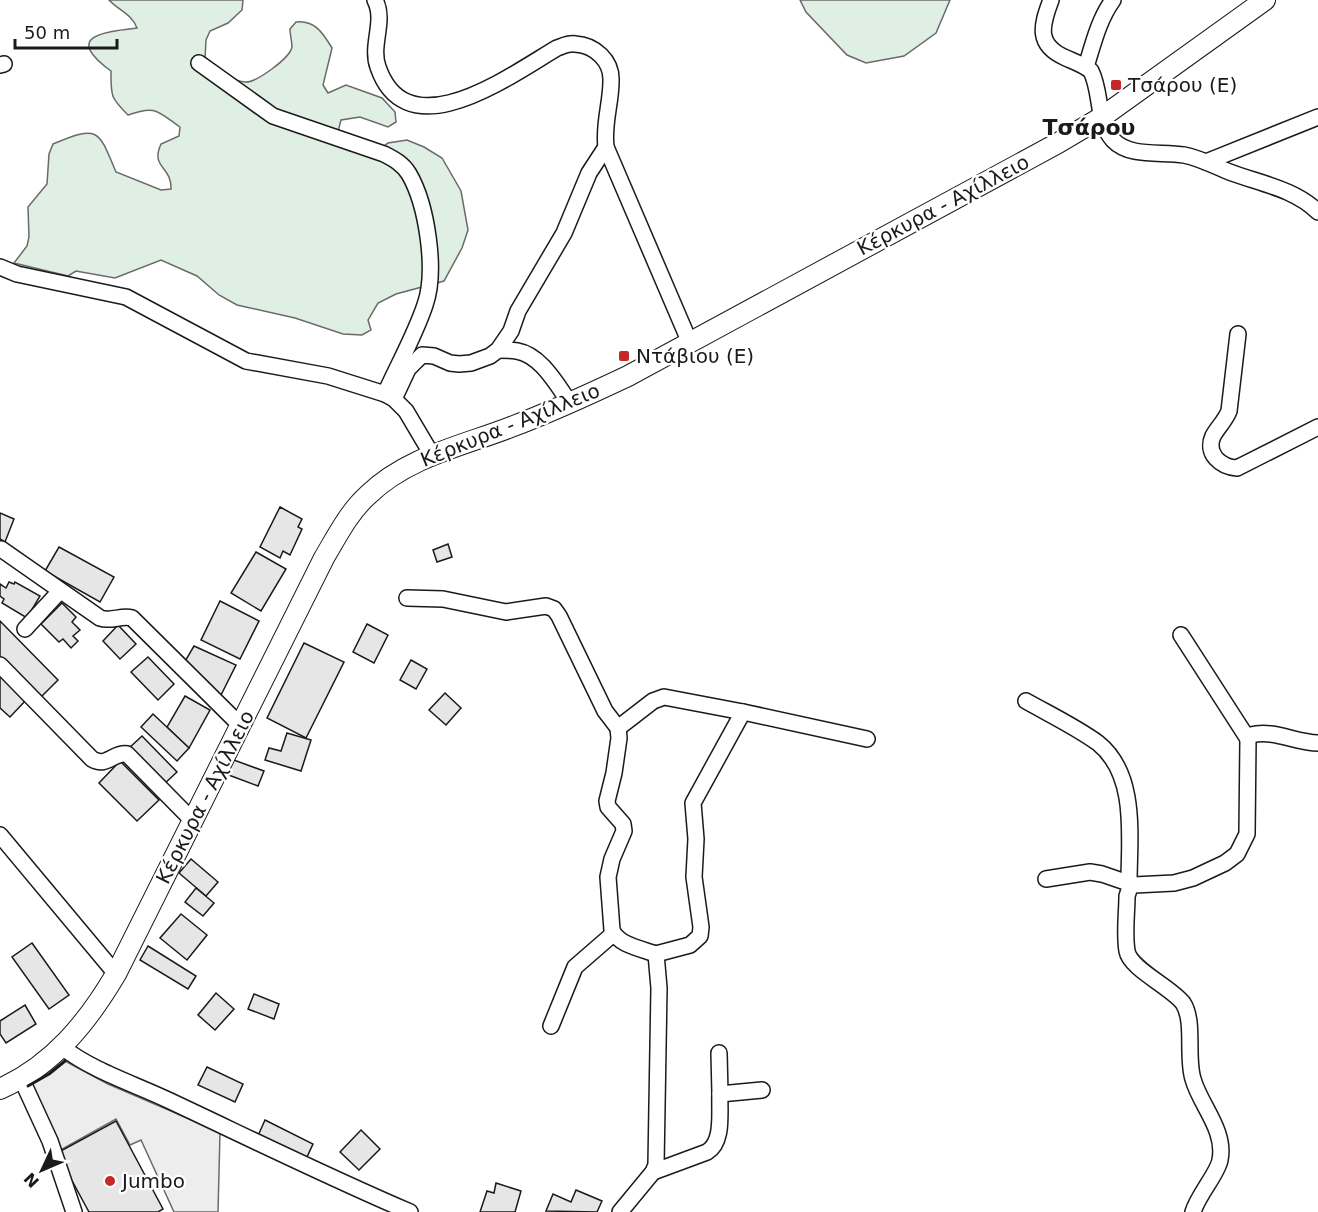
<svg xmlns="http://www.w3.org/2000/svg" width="1318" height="1212" viewBox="0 0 1318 1212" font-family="'DejaVu Sans',sans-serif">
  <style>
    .green { fill: #e0efe3; stroke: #6a6a6a; stroke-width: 1.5 }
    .parking { fill: #ededed; stroke: #6a6a6a; stroke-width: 1.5 }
    .building { fill: #e6e6e6; stroke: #1a1a1a; stroke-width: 1.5 }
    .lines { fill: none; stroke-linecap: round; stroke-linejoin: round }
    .minor-casing { stroke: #1a1a1a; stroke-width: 18 }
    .major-casing { stroke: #1a1a1a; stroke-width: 22 }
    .minor { stroke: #fff; stroke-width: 15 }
    .major { stroke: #fff; stroke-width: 20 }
    .wall { stroke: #1a1a1a; stroke-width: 3 }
    .poi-dot { fill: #c62828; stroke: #fff; stroke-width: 2 }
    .labels { text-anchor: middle; stroke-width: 4.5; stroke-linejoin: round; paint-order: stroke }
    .poi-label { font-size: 20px; fill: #1a1a1a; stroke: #fff; text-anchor: start }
    .street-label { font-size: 20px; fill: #1a1a1a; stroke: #fff }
    .quarter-label { font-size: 22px; font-weight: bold; fill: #1a1a1a; stroke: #fff }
  </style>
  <rect width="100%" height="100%" fill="#fff"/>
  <g class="green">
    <path d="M109,0H243L242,10L228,23L210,31L206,40L205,59C216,70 229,80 245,82C256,83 290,58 292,47C292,42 290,34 290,29L296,22C315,20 323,33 332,48L323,85L328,93L346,85L382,98L395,112L396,122L388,127L360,117L341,120L336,139L341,146L350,151L380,149L388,143L407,140L424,147L442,158L461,191L468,230L462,248L444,281L396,294L378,303L368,320L371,330L362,335L343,334L295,318L237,305L219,295L197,276L161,260L115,278L76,271L68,276L14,263L27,246L29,237L28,207L47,184L49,154L53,144C99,125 98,129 116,172L161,190L171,189C172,166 150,168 161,144L179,136L180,127C157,111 156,105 128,115C110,97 111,96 111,71C63,36 103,32 137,28C132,14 118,10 109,0Z"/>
    <path d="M800,0H950L936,33L904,56L866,63L847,55L806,12Z"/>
  </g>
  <path class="parking" d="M65,1061L108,1084L220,1132L218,1212H174L141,1140L130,1145L116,1119L57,1152L28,1086L49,1074Z"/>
  <g class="building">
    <path d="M280,507L302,519L298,527L302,529L290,555L283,551L280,558L260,547Z"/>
    <path d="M0,513L14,519L5,542L0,539Z"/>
    <path d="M448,544L452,557L437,562L433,550Z"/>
    <path d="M59,547L114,577L100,602L45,571Z"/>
    <path d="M256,552L286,569L261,611L231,593Z"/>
    <path d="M9,582L14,584L15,582L40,596L27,618L2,603L4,599L0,596V584L6,588Z"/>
    <path d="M220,601L259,621L240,659L201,640Z"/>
    <path d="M62,603L76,617L72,622L80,630L73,636L78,641L71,648L63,639L59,642L41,624Z"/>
    <path d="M0,621L58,680L40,698L0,657Z"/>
    <path d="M367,624L388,635L374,663L353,652Z"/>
    <path d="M118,625L136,644L120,659L103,641Z"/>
    <path d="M304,643L344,662L306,738L267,718Z"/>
    <path d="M194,646L236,665L221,695L212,690L184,663Z"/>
    <path d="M148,657L174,684L158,700L131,672Z"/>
    <path d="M411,660L427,669L416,689L400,680Z"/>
    <path d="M0,673L27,699L10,717L0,708Z"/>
    <path d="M445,693L461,708L446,725L429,710Z"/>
    <path d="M185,696L210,710L189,748L167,727Z"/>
    <path d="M153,714L189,748L177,761L141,727Z"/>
    <path d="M287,733L311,740L301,771L265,760L269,748L281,751Z"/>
    <path d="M142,736L177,772L163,785L128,749Z"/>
    <path d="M231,759L264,771L258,786L226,774Z"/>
    <path d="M120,761L159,800L137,821L99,783Z"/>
    <path d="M191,859L218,882L206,896L179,873Z"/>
    <path d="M196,888L214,903L203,916L185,902Z"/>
    <path d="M181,914L207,935L187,960L160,938Z"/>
    <path d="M32,943L69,995L49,1009L12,957Z"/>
    <path d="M148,946L196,976L188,989L140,960Z"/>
    <path d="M216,993L234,1009L215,1030L198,1015Z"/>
    <path d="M254,994L279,1004L274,1019L248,1009Z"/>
    <path d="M25,1005L36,1024L6,1043L0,1034V1021Z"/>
    <path d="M207,1067L243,1084L235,1102L198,1085Z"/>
    <path d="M265,1120L313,1144L306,1159L257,1138Z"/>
    <path d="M116,1121L163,1209L158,1212H89L57,1153Z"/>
    <path d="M361,1130L380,1149L359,1170L340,1152Z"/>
    <path d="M496,1183L521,1191L515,1212H480L487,1191L494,1193Z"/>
    <path d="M576,1190L602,1201L597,1212L546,1211L553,1194L571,1202Z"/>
  </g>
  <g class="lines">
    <defs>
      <g id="minor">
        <path d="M375,0C386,21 370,45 378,67C407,152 511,75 557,48C563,46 569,43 575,44C595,45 612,61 611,81C611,104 603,124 606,147L690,343"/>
        <path d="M1051,0C1041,26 1036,45 1066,58C1075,62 1084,65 1091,71C1102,93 1096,121 1113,140C1130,158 1162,151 1184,155C1199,158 1213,165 1227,171C1257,183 1294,188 1318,212"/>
        <path d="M199,63L273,116L384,154C394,159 403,164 409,174C427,205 437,271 425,305C415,335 398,365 385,394"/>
        <path d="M0,65L4,64"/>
        <path d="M1086,67C1093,44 1099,19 1113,0"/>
        <path d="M1206,162L1318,117"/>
        <path d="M0,267L17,274L126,297L246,361L328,376L385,394L394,399L406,411L432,455"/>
        <path d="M1238,334L1229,411C1225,421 1218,427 1213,436C1205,454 1221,467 1237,468L1318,427"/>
        <path d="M498,350C504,350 511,350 517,351C541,355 557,385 570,403"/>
        <path d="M394,399L408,369L422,355L434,356L450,363L459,364L471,363L490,356L498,350L511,331L518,311L564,233L589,173L606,147"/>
        <path d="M1,549L100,618C111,622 121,615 132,618L241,726"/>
        <path d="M407,598L443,599L506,612L546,606L554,609L559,616L605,711L618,728L619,738L614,773L607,801L608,807L623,824L624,831L612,859L608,877L612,930C618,945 642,949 656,954L659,988L656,1165L653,1172L620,1212"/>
        <path d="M25,629L60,591"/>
        <path d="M1181,635L1248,739"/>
        <path d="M0,665L92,759C107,768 113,752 127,754L192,820"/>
        <path d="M1026,701C1049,714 1076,727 1098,743C1138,775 1129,838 1129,883"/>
        <path d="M743,712L867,739"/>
        <path d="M618,728L653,701L664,697L743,712L693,803L696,839L694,877L701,927L700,936L690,945L656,954"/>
        <path d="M0,835L116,974"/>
        <path d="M1046,879L1090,872L1102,874L1134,885"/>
        <path d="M551,1026L575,967L613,934"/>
        <path d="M62,1047C93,1071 132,1083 168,1100C249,1138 328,1177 410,1212"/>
        <path d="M719,1053L720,1094"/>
        <path d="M21,1078L50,1141L74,1212"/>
        <path d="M653,1172L707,1152C724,1142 719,1112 720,1094L762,1090"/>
        <path d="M1193,1212C1198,1195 1218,1173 1220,1160C1226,1130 1200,1105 1193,1079C1186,1057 1195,1021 1183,1003C1171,987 1130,969 1127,951C1124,933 1127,913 1127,896L1130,887L1134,885L1174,883L1193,878L1225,863L1237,854L1247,834L1248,739L1251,735C1273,729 1296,743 1318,743"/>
      </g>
      <path id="major" d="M0,1089C53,1065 87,1023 116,974L324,558C337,536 349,512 368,495C407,457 462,446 511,427C551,412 590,394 628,376L1058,143L1102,117L1265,0"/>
    </defs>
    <use href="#minor" class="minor-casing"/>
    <use href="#major" class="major-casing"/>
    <use href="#minor" class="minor"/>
    <use href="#major" class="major"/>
    <path class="wall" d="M28,1086L49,1074L65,1061"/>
  </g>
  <g class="poi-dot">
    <rect x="1110" y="79" width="12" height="12" rx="3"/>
    <rect x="618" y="350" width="12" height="12" rx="3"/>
    <circle cx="110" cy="1181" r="6"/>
  </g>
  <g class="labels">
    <g class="poi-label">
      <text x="1128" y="92">Τσάρου (E)</text>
      <text x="636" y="363">Ντάβιου (E)</text>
      <text x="122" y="1188">Jumbo</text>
    </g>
    <g class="street-label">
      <text transform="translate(943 205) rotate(-28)" y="7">Κέρκυρα - Αχίλλειο</text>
      <text transform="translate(510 425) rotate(-22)" y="7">Κέρκυρα - Αχίλλειο</text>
      <text transform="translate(205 797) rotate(-63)" y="7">Κέρκυρα - Αχίλλειο</text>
    </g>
    <g class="quarter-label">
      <text x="1089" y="135">Τσάρου</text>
    </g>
  </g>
  <g transform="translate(42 1170) rotate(226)" stroke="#ffffff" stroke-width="4.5" paint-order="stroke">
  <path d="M0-4.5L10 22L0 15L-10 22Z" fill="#1a1a1a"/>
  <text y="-9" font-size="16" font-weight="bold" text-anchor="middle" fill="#1a1a1a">N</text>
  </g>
  <path d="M15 39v9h102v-9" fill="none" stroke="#1a1a1a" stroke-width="3"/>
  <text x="24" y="39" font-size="18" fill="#1a1a1a" stroke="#ffffff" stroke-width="4.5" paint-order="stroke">50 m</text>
</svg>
